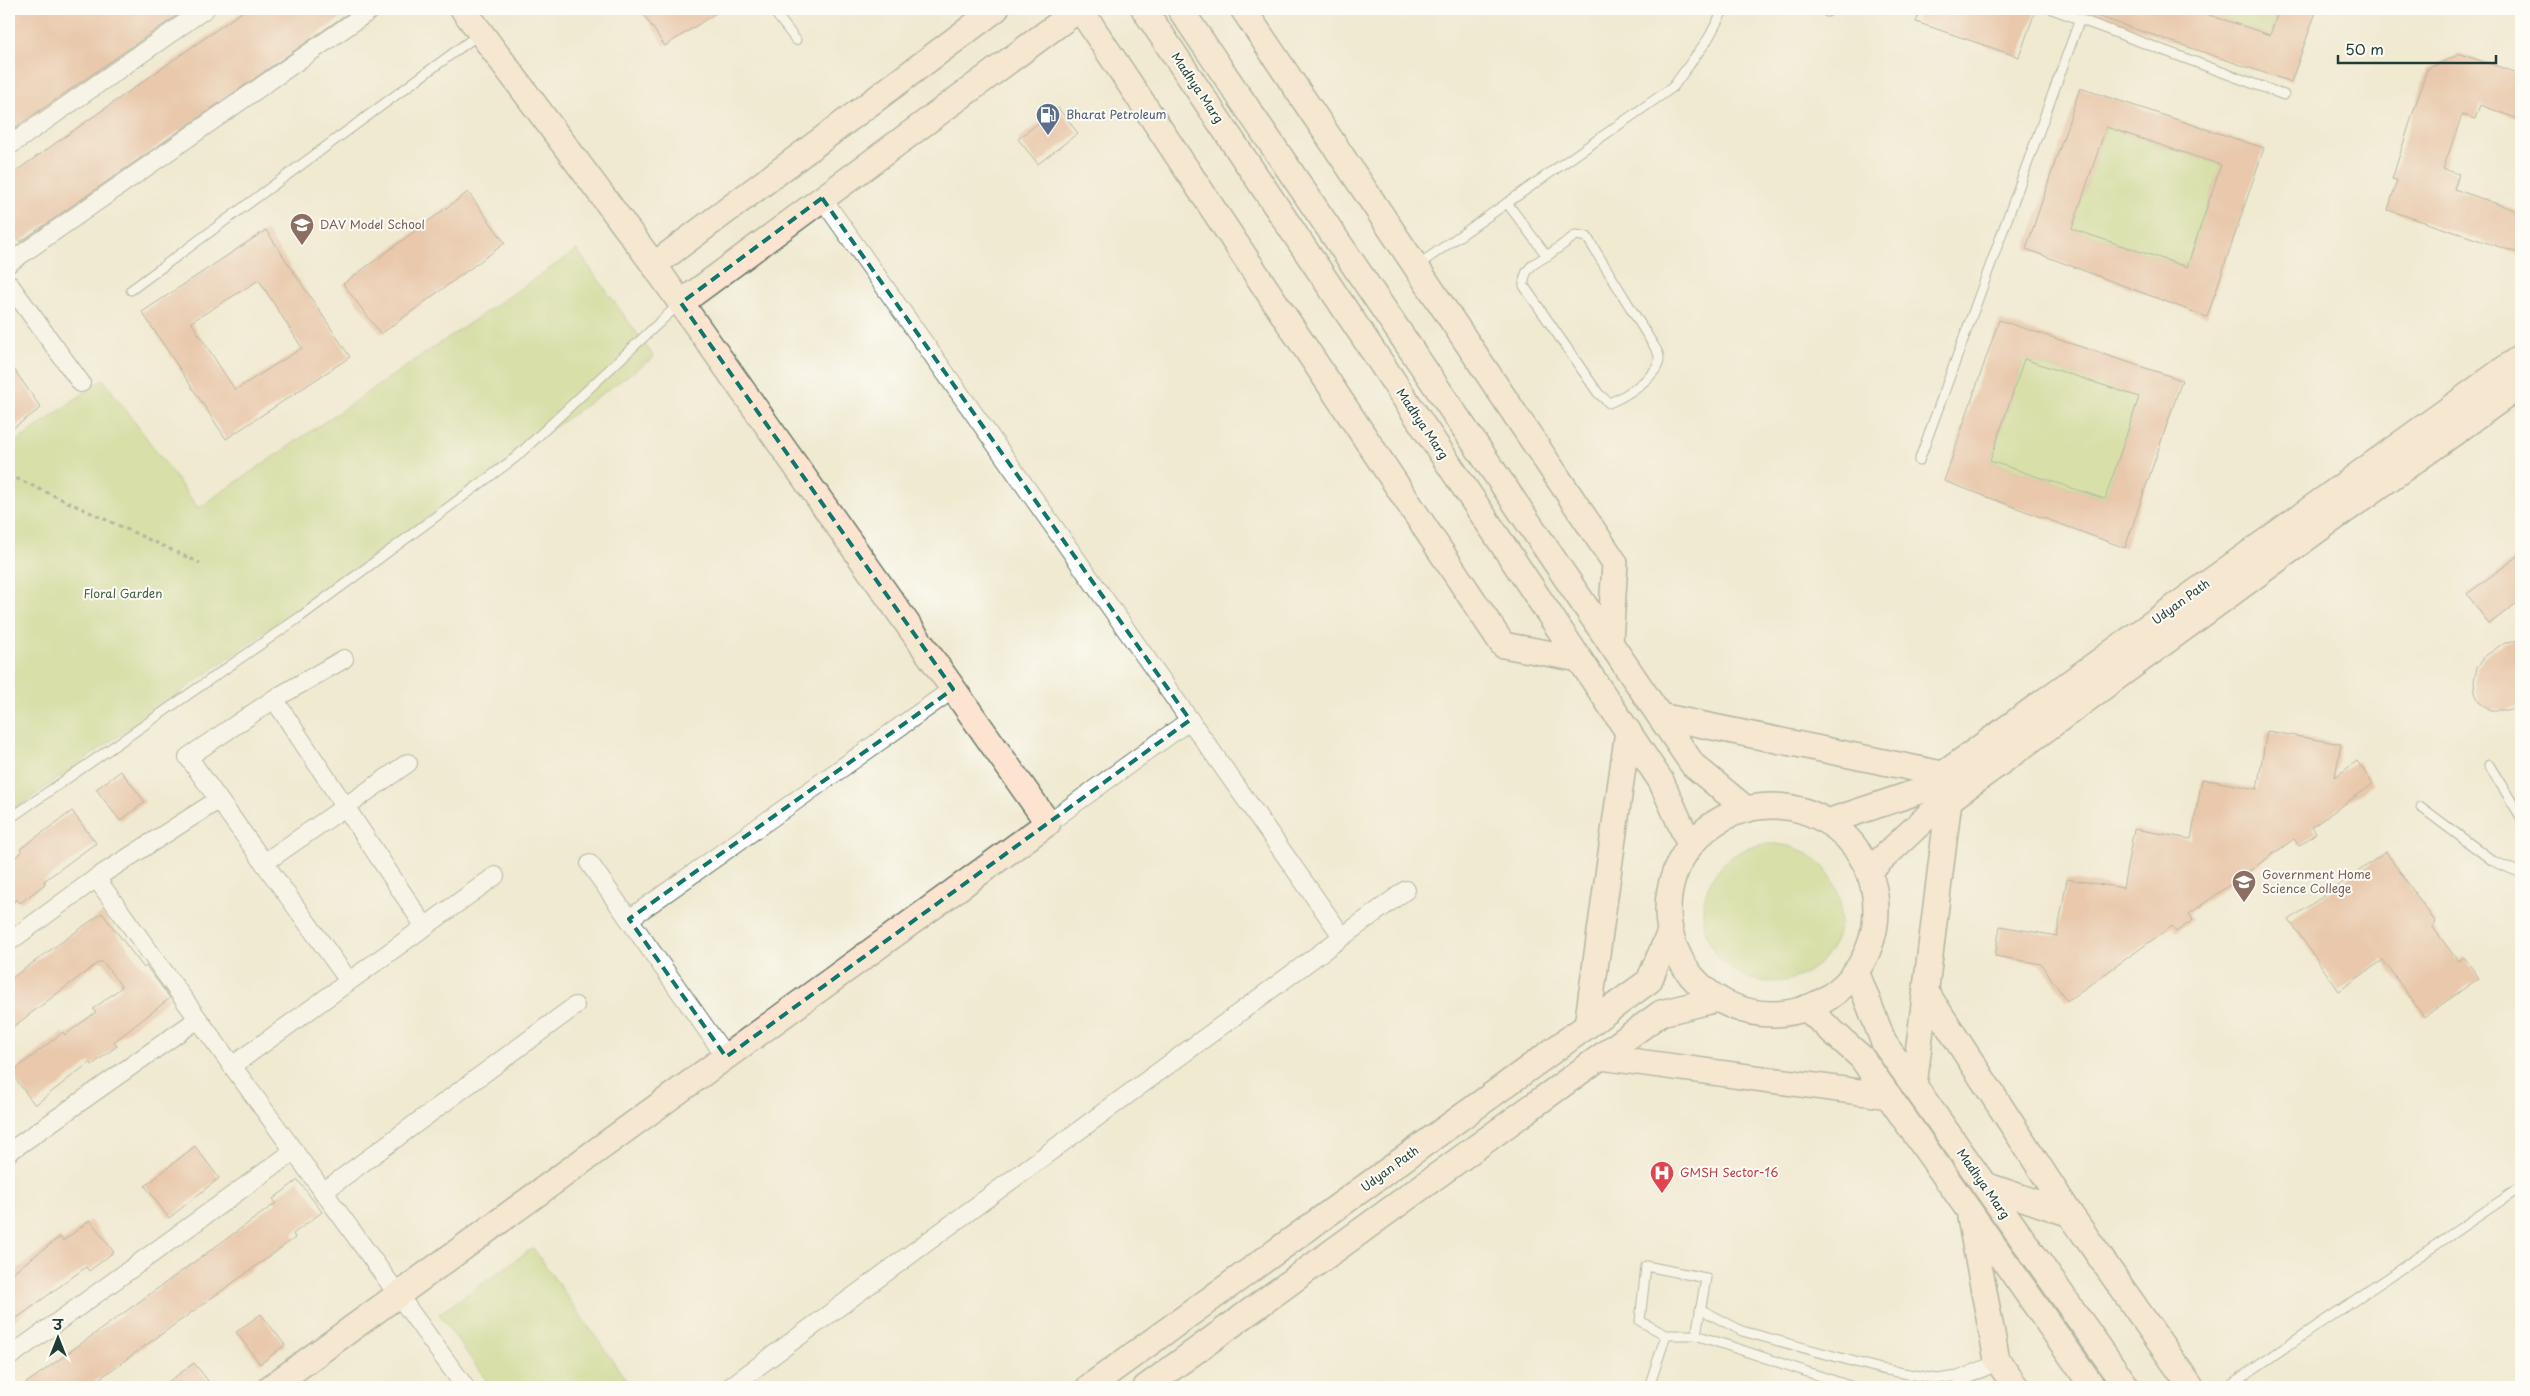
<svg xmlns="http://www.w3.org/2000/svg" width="2530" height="1396" viewBox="0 0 2530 1396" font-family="'Playpen Sans','Playpen Sans Deva',sans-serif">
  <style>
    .green { fill: #bad277; stroke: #6c8856 }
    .building { fill: #e09f7d; fill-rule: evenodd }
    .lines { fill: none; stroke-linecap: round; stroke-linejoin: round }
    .lane-casing { stroke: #687a6b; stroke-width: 11 }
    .street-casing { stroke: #687a6b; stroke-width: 20 }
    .secondary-casing { stroke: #687a6b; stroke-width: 28 }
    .path { stroke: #687a6b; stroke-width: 3; stroke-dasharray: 4 4; stroke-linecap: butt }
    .lane { stroke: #fff; stroke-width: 9 }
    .street { stroke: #fff; stroke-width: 18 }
    .secondary { stroke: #fde4d1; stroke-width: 25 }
    .marked { fill: none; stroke: #0f766e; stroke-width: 4; stroke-dasharray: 10 6; stroke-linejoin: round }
    .labels { text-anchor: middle; stroke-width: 4; stroke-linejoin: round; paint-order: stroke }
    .street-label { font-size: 12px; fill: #1f3d34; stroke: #fdfcf7 }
    .service-label { font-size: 12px; fill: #4e5e75; stroke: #fdfcf7; text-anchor: start }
    .education-label { font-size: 12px; fill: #785e54; stroke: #fdfcf7; text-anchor: start }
    .park-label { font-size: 12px; fill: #466245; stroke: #fdfcf7 }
    .health-label { font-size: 12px; fill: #be3a42; stroke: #fdfcf7; text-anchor: start }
  </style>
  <rect width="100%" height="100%" fill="#fdfcf7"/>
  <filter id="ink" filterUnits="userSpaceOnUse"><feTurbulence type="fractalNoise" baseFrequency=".02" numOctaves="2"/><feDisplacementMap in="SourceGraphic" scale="10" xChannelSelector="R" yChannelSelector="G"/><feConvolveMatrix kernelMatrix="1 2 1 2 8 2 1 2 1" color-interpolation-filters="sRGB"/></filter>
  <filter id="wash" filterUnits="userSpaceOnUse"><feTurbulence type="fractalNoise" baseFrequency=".0096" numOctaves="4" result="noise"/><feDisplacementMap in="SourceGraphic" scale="20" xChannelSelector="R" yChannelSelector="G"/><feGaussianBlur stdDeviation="1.12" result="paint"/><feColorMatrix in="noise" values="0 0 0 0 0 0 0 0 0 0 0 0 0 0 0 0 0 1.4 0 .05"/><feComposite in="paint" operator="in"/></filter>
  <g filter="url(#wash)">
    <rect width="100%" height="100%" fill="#f0ead1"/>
    <g class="green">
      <path d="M2191,9H2279L2270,35Z"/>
      <path d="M2106,127L2221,165L2187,267L2072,229Z"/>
      <path d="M577,250L654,357L9,813V447L103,379L198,508Z"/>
      <path d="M2024,359L2139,397L2105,499L1990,461Z"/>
      <circle cx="1772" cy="913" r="69"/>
      <path d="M533,1248L631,1387H491L439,1314Z"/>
    </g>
    <g id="blocks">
      <g class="building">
        <path d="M9,9H186L9,132Z"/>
        <path d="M246,9H354L20,242L9,227V176Z"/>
        <path d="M640,9H722L665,46Z"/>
        <path d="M1921,9H2036L2019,57L1916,22Z"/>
        <path d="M2085,9H2191L2270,35L2279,9H2317L2291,82L2085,12Z"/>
        <path d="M2460,54L2521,74V120L2480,105L2475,119L2462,115L2443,169L2459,174L2454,189L2521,212V254L2388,210L2397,180L2392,179L2427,69Z"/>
        <path d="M2080,88L2264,148L2207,317L2026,249ZM2106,127L2221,165L2187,267L2072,229Z"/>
        <path d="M1058,108L1078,133L1038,164L1018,139Z"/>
        <path d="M468,192L505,243L381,334L343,284Z"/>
        <path d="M266,230L350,357L226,439L142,312ZM259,280L302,348L235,390L191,322Z"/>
        <path d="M1999,320L2182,380L2125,548L1944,481ZM2024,359L2139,397L2105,499L1990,461Z"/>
        <path d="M9,362L41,408L9,431Z"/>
        <path d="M2521,554V600L2489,624L2467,594Z"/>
        <path d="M2521,640V706L2507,710H2491L2480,703L2475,693L2474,681L2477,667L2484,657L2505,642Z"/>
        <path d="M2267,731L2341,744L2335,777L2357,761L2373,784L2312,827L2316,833L2299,846L2294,839L2189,914L2193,920L2176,932L2172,926L2067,1001L2041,964L1995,956L2000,926L2057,936L2067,879L2123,888L2134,829L2191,839L2202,779L2257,789Z"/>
        <path d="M121,771L145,802L120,821L96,789Z"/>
        <path d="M72,811L96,843L44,881L45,884L20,903L17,899L9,905V862L22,852L20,849Z"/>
        <path d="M2386,852L2436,923L2432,926L2458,961L2464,957L2479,978L2424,1017L2383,960L2339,991L2289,920Z"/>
        <path d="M102,913L144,968L146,966L170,998L114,1042L117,1046L92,1065L90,1062L35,1105L11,1073L63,1032L65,1035L96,1012L93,1009L122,987L103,962H99L9,1030V980Z"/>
        <path d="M195,1146L219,1178L169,1218L145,1186Z"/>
        <path d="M298,1180L322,1212L293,1234L295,1238L88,1387H21L276,1203L273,1199Z"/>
        <path d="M90,1220L114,1252L89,1271L86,1267L9,1324V1275L60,1237L63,1241Z"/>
        <path d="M261,1314L285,1345L260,1364L236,1332Z"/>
        <path d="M194,1363L213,1387H161Z"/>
      </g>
    </g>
  </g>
  <g filter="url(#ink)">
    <use href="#blocks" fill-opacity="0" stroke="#687a6b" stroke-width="1"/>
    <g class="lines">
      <defs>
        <g id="lane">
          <path d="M772,9L796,40"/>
          <path d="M2052,9L2284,95"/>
          <path d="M1827,12L1828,9"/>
          <path d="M1507,203L1547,256L1576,235L1587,237L1654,346C1656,349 1659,354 1659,357C1661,375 1624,397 1609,403L1598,393L1524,286C1523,269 1534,263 1547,256"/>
          <path d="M1418,265L1673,87L1708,39L1724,9"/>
          <path d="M131,290L479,34"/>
          <path d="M1919,461L2080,19"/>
          <path d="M2489,765L2521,817"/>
          <path d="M2421,807L2493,861L2521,873"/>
          <path d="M9,819L300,617L515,458L679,304"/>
          <path d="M1646,1266L1706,1278L1696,1335H1666L1640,1321Z"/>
          <path d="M1700,1309L1742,1331L1881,1369L1937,1379L1958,1376L1996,1360"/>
          <path d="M1696,1335L1853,1387"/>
          <path d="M1649,1387L1666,1335"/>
          <path d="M1952,1387L1990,1369L1993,1364"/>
          <path d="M2227,1387L2521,1187"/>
        </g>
        <g id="street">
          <path d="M9,146L205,9"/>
          <path d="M822,198L1342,936"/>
          <path d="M9,263L372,9"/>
          <path d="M9,284L81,383"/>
          <path d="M344,659L274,699L188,757L349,981"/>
          <path d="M274,699L425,927"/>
          <path d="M1048,823L1190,720"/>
          <path d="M264,863L408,763"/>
          <path d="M590,864L726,1057"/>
          <path d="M96,878L465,1387"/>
          <path d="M629,919L953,689"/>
          <path d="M9,942L96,878L218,800"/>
          <path d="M232,1066L495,876"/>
          <path d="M9,1152L198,1019"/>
          <path d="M323,1192L575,1006"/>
          <path d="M9,1357L294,1151"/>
          <path d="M730,1387L1406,890"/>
        </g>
        <g id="secondary">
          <path d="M1080,9L1503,645L1579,659"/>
          <path d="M1144,9L1661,781L1690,845"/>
          <path d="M1180,9L1693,765L1746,809"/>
          <path d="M1243,9L1615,563L1610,643"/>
          <path d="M654,265L996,9"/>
          <path d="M681,303L1079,9"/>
          <path d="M1660,716L1942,774"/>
          <circle cx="1772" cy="910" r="104"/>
          <path d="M1827,822L1920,791L2521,357"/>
          <path d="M1869,871L1930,814L2319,529L2521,385"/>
          <path d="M1856,971L1884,1043L2127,1387"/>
          <path d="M1926,992L2070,1214L2191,1387"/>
          <path d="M1806,1008L1861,1057L2093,1387"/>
          <path d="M1587,1026L1628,731"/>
          <path d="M1601,1057L1889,1096"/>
          <path d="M1914,1086L1949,800"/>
          <path d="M1985,1185L2070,1214"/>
          <path d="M1970,1218L1997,1360L2016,1387"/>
          <path d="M271,1387L1048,823L654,265L463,9"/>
          <path d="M1089,1387L1649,981L1670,932"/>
          <path d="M1146,1387L1661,1013L1718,999"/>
        </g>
      </defs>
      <use href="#lane" class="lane-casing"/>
      <use href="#street" class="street-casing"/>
      <use href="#secondary" class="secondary-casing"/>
      <path class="path" d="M9,475L200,563"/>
      <use href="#lane" class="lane"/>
      <use href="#street" class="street"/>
      <use href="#secondary" class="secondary"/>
    </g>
  </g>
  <path d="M0 0H2530V1396H0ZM822,198L1190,720L726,1057L629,919L953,689L681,303Z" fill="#f0ead1" fill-opacity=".55" fill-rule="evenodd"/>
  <path class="marked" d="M822,198L1190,720L726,1057L629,919L953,689L681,303Z"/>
  <defs>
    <symbol id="fuel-pin" viewBox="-11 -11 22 30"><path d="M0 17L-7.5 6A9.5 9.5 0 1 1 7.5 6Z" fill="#5c6f8a" stroke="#fdfcf7"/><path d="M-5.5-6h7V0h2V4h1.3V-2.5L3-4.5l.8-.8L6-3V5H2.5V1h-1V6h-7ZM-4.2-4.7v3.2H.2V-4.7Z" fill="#fff"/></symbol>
    <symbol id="school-pin" viewBox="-11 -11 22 30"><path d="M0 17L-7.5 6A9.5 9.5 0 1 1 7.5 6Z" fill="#8d6e63" stroke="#fdfcf7"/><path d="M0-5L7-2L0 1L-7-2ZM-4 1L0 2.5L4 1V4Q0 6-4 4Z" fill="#fff"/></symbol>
    <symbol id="university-pin" viewBox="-11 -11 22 30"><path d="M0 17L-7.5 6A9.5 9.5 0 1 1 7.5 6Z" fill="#8d6e63" stroke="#fdfcf7"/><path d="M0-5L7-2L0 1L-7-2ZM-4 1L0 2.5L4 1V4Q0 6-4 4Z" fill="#fff"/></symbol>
    <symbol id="hospital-pin" viewBox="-11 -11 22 30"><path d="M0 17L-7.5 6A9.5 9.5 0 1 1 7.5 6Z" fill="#e0444e" stroke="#fdfcf7"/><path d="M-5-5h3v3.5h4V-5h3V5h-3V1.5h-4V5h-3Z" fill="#fff"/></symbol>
  </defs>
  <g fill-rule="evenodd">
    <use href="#fuel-pin" x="1034" y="101" width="28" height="38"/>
    <use href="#school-pin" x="288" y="211" width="28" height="38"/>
    <use href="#university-pin" x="2230" y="868" width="28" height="38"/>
    <use href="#hospital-pin" x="1648" y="1159" width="28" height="38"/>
  </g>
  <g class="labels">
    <g class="street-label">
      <text transform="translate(1197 88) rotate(56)" y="4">Madhya Marg</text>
      <text transform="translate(1422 424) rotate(56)" y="4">Madhya Marg</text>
      <text transform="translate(2181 602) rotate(-36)" y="4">Udyan Path</text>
      <text transform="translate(1390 1169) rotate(-36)" y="4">Udyan Path</text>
      <text transform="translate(1983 1184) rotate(55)" y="4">Madhya Marg</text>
    </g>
    <g class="service-label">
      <text x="1066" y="119">Bharat Petroleum</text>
    </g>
    <g class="education-label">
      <text x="320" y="229">DAV Model School</text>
      <text x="2262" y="879">Government Home<tspan x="2262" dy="14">Science College</tspan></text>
    </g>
    <g class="park-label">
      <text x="123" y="598">Floral Garden</text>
    </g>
    <g class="health-label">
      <text x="1680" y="1177">GMSH Sector-16</text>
    </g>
  </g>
  <rect width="2530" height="1396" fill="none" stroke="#fdfcf7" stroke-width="30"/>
  <g transform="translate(58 1338)" stroke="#fdfcf7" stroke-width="4" paint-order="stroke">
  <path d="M0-4L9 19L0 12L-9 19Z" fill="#1f3d34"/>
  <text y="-8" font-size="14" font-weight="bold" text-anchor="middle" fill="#1f3d34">उ</text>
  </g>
  <path d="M2338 55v8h158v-8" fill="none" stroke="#1f3d34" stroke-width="2.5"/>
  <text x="2345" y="55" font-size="15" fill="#1f3d34" stroke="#fdfcf7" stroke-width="4" paint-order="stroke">50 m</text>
</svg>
